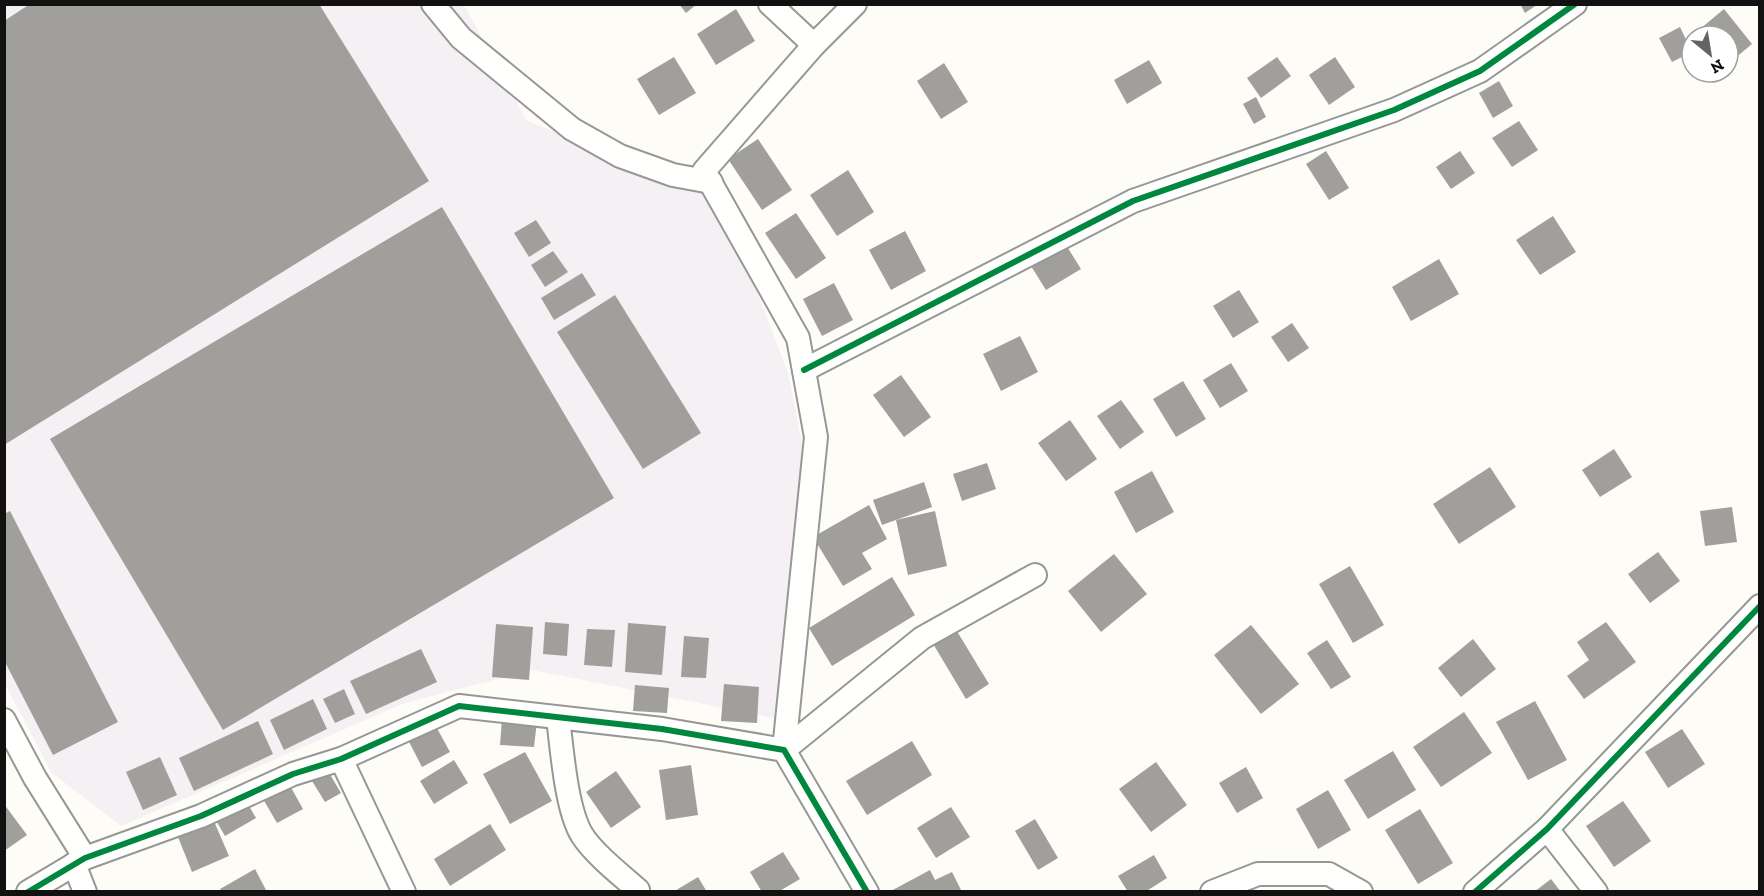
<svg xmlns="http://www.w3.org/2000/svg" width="1764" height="896" viewBox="0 0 1764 896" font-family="'Zilla Slab',serif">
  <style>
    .industrial { fill: #f5f0f3 }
    .building { fill: #a19f9c }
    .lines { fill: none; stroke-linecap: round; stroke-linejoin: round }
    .minor-casing { stroke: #979795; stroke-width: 26 }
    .minor { stroke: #fffffe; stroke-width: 22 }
    .cycleway-casing { stroke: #fff; stroke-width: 10 }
    .cycleway { stroke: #00873e; stroke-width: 6 }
  </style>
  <rect width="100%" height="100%" fill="#fdfcf7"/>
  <path class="industrial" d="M5,5H464L527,121L720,193L789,376L805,460L779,719L532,670L405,703L121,826L51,772L5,684Z"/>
  <g class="building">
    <path d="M30,4H319L429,181L4,445V21Z"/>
    <path d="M679,4H697L686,13Z"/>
    <path d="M1520,4H1538L1525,13Z"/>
    <path d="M736,9L755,41L716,65L697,34Z"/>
    <path d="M1724,9L1752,44L1728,64V36H1696L1694,34Z"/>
    <path d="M1680,27L1692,52L1672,62L1659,38Z"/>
    <path d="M674,57L696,93L659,115L637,79Z"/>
    <path d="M1277,57L1291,76L1261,98L1247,78Z"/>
    <path d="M1335,57L1355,87L1329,105L1309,75Z"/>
    <path d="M1149,60L1162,83L1127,104L1114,80Z"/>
    <path d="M944,63L968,102L941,119L917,81Z"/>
    <path d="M1499,81L1513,106L1493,118L1479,93Z"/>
    <path d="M1256,97L1266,117L1254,124L1243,104Z"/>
    <path d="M1519,121L1538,150L1512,167L1492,138Z"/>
    <path d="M758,139L792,190L762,210L728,159Z"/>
    <path d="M1326,151L1349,188L1329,200L1306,164Z"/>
    <path d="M1460,151L1475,173L1451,189L1436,167Z"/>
    <path d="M848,170L874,212L837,236L810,195Z"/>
    <path d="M442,207L614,498L223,730L50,439Z"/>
    <path d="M796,213L826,258L796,279L765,233Z"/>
    <path d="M1553,216L1576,252L1540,275L1516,240Z"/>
    <path d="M536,220L551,243L529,257L514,233Z"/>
    <path d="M905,231L926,271L891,290L869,250Z"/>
    <path d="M1066,245L1081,269L1046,290L1031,266Z"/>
    <path d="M553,251L568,272L545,287L531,265Z"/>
    <path d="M1439,259L1459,294L1411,321L1392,287Z"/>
    <path d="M582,273L596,295L554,320L541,298Z"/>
    <path d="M834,283L853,320L822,336L803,299Z"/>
    <path d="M1239,290L1259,322L1233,338L1213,306Z"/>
    <path d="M615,295L701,433L643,469L557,332Z"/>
    <path d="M1292,323L1309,348L1288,362L1271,337Z"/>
    <path d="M1020,336L1038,372L1001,391L983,354Z"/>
    <path d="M1231,363L1248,391L1220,408L1203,380Z"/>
    <path d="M901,375L931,417L904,437L873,395Z"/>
    <path d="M1183,381L1206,419L1176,437L1153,399Z"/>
    <path d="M1121,400L1144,432L1120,449L1097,416Z"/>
    <path d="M1070,420L1097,459L1066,481L1038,443Z"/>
    <path d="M1614,449L1632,477L1600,497L1582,470Z"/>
    <path d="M987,463L996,489L962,501L953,474Z"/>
    <path d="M1490,467L1516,507L1459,544L1433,504Z"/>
    <path d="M1152,471L1174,512L1136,533L1114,492Z"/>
    <path d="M924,482L932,507L882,525L873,500Z"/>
    <path d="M869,505L887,539L862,553L872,569L843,586L813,537Z"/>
    <path d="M1732,507L1737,542L1705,546L1700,511Z"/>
    <path d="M10,511L118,722L53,755L4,660V514Z"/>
    <path d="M935,511L947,566L908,575L896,520Z"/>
    <path d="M1658,552L1680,581L1650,603L1628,574Z"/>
    <path d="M1114,554L1147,594L1101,632L1068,591Z"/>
    <path d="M1350,566L1384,625L1353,643L1319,584Z"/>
    <path d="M892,577L915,615L832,666L809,628Z"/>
    <path d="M545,622L569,624L567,656L543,654Z"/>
    <path d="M1606,622L1636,662L1584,699L1567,676L1589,660L1577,642Z"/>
    <path d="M628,623L666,626L662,675L625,672Z"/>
    <path d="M496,624L533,627L529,680L492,677Z"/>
    <path d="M1251,625L1299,684L1261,714L1214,655Z"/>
    <path d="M955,628L989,684L966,699L932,642Z"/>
    <path d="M587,629L615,630L612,667L584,665Z"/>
    <path d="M684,636L709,638L706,678L681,677Z"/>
    <path d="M1473,639L1496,669L1461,697L1438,668Z"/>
    <path d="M1327,640L1351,677L1331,689L1307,653Z"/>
    <path d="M421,649L437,682L366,714L350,681Z"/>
    <path d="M724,684L759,687L757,723L721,721Z"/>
    <path d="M635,685L669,688L667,713L633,711Z"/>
    <path d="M344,689L355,714L335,723L323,699Z"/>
    <path d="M313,699L327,729L284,750L270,720Z"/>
    <path d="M1535,701L1567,760L1528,780L1496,722Z"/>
    <path d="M1464,712L1492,753L1441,787L1413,747Z"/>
    <path d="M502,718L537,721L534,747L500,745Z"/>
    <path d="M258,721L273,754L194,791L179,758Z"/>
    <path d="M433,721L450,752L422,767L406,736Z"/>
    <path d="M1682,729L1705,764L1668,788L1645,752Z"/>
    <path d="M912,741L932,775L867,815L846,781Z"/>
    <path d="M1393,751L1416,790L1368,819L1344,780Z"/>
    <path d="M525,752L552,801L510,824L483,774Z"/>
    <path d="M160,757L177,795L143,810L126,772Z"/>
    <path d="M454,760L468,783L434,804L420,781Z"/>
    <path d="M1156,762L1187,805L1151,832L1119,789Z"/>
    <path d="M691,765L698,815L666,820L659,770Z"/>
    <path d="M1246,767L1263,798L1237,813L1219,783Z"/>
    <path d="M328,771L341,793L325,802L312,781Z"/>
    <path d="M616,771L641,807L611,828L586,792Z"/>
    <path d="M289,784L303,809L277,823L263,799Z"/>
    <path d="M1328,790L1351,830L1318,849L1296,809Z"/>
    <path d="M245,799L256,818L225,836L214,817Z"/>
    <path d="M1623,801L1651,841L1614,867L1586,826Z"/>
    <path d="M4,804L27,835L4,851Z"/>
    <path d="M951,807L970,837L936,858L917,828Z"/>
    <path d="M1420,809L1453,863L1418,884L1385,830Z"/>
    <path d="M210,812L229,856L192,872L174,827Z"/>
    <path d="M1035,819L1058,858L1038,870L1015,831Z"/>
    <path d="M490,824L506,850L450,886L434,859Z"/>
    <path d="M783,852L800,879L778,892H762L750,872Z"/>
    <path d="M1154,855L1167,878L1145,892H1128L1118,876Z"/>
    <path d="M255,869L267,892H222L220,889Z"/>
    <path d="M930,870L935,880L952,872L962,892H889Z"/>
    <path d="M698,877L707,892H673Z"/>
    <path d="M1551,879L1561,892H1534Z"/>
  </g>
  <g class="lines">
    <defs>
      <g id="minor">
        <path d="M433,4L461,38L572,129L620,156L673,175L711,182"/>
        <path d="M770,4L814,45"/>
        <path d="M804,370L1133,201L1394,110L1480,71L1575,4"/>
        <path d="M558,718C562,749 566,809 582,835C594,854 621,875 638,890"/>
        <path d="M4,720L35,778L85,858"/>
        <path d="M784,750L816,437L798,338L704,171L814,45L855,4"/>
        <path d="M784,750L922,638L1035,575"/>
        <path d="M341,759L404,892"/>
        <path d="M1547,829L1596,892"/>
        <path d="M74,864L85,892"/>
        <path d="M28,892L85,858L201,816L293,774L341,759L459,706L662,729L784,750L867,892"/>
        <path d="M1212,892L1258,874H1329L1361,892"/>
        <path d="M1475,892L1547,829L1760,606"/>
      </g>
    </defs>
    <use href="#minor" class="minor-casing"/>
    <use href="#minor" class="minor"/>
    <defs>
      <g id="cycleway">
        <path d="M804,370L1133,201L1394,110L1480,71L1575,4"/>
        <path d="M28,892L85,858L201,816L293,774L341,759L459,706L662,729L784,750L867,892"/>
        <path d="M1475,892L1547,829L1760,606"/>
      </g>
    </defs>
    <use href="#cycleway" class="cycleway-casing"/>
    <use href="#cycleway" class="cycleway"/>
  </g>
  <rect width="1764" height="896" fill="none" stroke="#111111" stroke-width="12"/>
  <g transform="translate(1710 54) rotate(150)"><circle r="28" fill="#ffffff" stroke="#a0a0a0" stroke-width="1.5"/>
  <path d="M0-4.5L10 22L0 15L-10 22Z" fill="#646362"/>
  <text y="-9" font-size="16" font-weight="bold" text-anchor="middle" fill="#111111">N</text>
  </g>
</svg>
